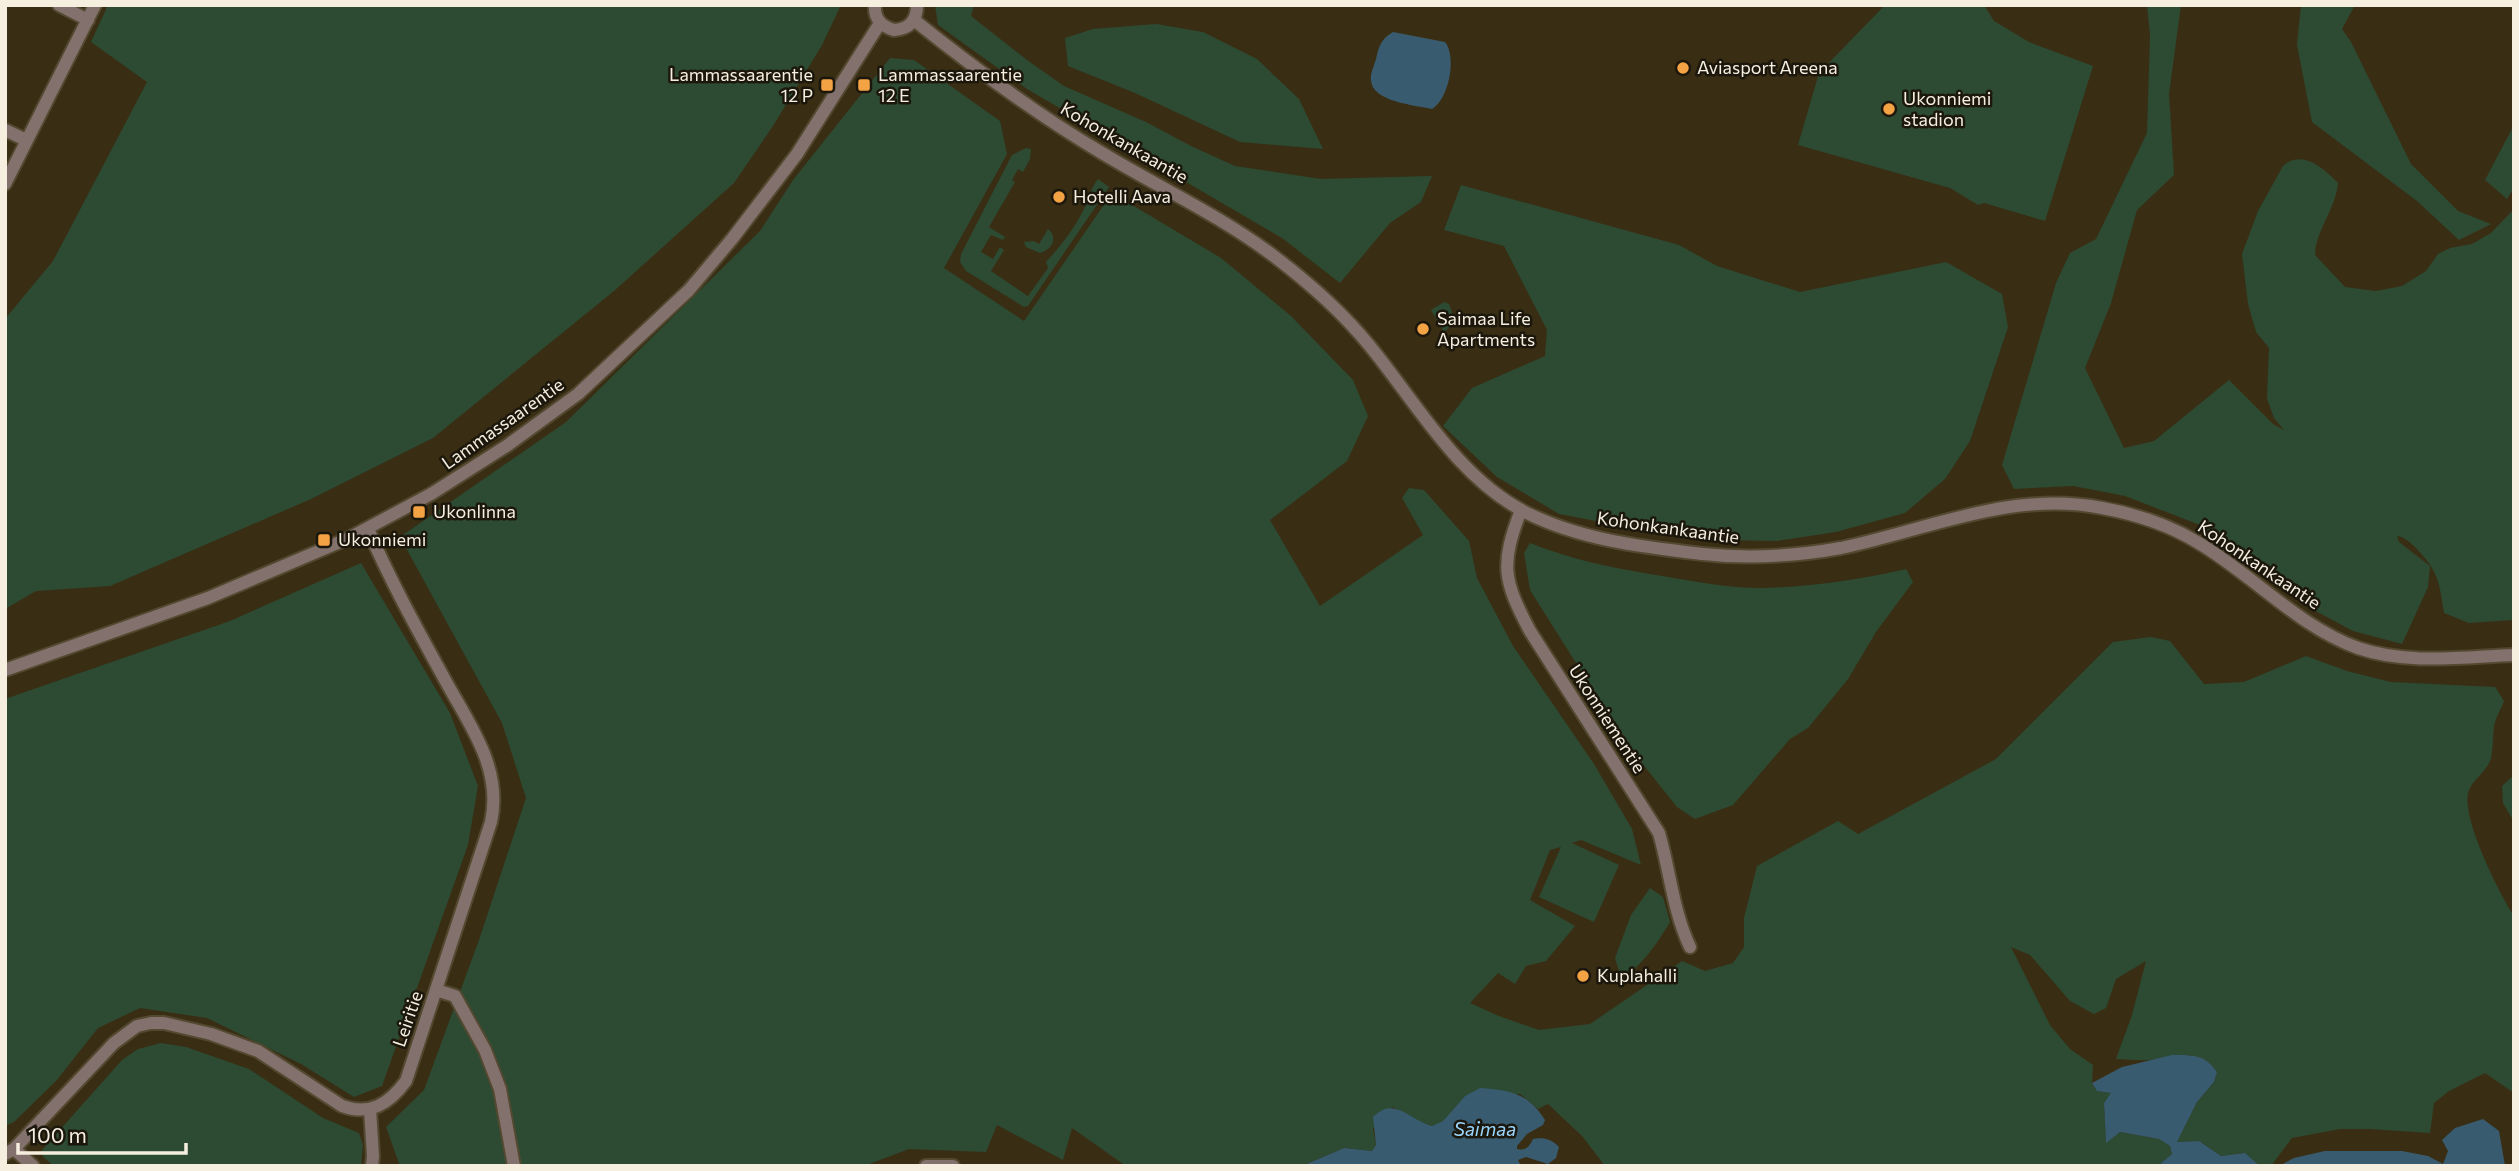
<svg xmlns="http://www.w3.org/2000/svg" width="2519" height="1171" viewBox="0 0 2519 1171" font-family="Commissioner,sans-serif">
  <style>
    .green { fill: #2d4a33 }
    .water { fill: #395b70 }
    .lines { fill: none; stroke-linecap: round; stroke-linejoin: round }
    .minor-casing { stroke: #534930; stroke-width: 16 }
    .minor { stroke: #83716d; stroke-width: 12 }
    .poi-dot { fill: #f4a344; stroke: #1c170c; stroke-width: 2.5 }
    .labels { text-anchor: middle; stroke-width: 5; stroke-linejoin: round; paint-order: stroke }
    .poi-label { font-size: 18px; fill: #f6efe0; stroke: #1c170c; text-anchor: start }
    .street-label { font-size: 18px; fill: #f6efe0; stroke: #1c170c }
    .water-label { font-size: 19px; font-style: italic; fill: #9ad6fd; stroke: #1c170c }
  </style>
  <rect width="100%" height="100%" fill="#392e13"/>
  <g class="green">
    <path d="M108,5H841L822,45L773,126L734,183L614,291L433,438L311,499L110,586L36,591L5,609V319L53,261L147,82L91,42Z"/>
    <path d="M935,5H974L971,16L1027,60L1064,86L1146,122L1191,146L1235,166L1321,179L1432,176L1421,202L1390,223L1340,283L1282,238L1027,89L938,25Z"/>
    <path d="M1885,5H1984L1994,21L2029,42L2093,66L2045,221L1984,203L1978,205L1950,188L1798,145L1819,73Z"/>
    <path d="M2147,5H2181L2169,94L2174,175L2137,210L2111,303L2085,368L2124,448L2154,441L2229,380L2273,424L2284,430L2274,418L2267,399L2269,348L2256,332L2248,304L2242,254L2258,211L2283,166C2301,149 2324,168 2338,183C2336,209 2316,229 2315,255L2345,287L2376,291L2402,286L2426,271L2438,254L2450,248L2472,244L2491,233L2514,209V620L2469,623L2444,613C2439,581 2439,572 2415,547C2409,542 2405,537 2397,536L2399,542L2430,566L2428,587L2402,644L2353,631L2308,607L2200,525L2125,496L2073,486L2014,489L2002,465L2056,283L2070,253L2096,239L2147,133L2150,36Z"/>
    <path d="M2301,5H2355L2342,29L2351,42L2411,164L2458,211L2491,224L2459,240L2417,201L2312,122L2297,45Z"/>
    <path d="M1156,24L1203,32L1257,59L1299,99L1323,149L1240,142L1135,93L1068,66L1065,38L1093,29Z"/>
    <path d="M890,58L914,60L1000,121L1007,154L944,268L1024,321L1112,193L1221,258L1291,316L1353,380L1368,416L1347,461L1270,520L1320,606L1423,535L1402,498L1409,488L1424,490L1469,541L1477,578L1513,646L1594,764L1632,829L1641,865L1581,840L1572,843L1619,865L1594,922L1539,897L1561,847L1550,850L1530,900L1575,926L1546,961L1526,966L1515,984L1498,973L1470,1003L1499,1016L1539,1030L1590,1024L1682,961L1705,971L1733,963L1744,947V918L1757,866L1838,821L1858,834L1996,759L2113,642L2151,637L2170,641L2204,684L2244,682L2306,656L2347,671L2391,682L2495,687L2504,701C2501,709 2496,717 2494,726C2493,736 2493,748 2491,758C2487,772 2474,778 2469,790C2459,815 2500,894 2514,916V1093L2485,1073L2449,1091L2434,1103L2430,1133L2369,1129H2340L2292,1138L2271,1166H2260L2245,1153L2221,1156L2199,1141L2177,1142L2197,1102L2214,1082L2217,1072C2199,1047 2176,1056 2150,1060C2139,1061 2127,1059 2116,1059L2132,1015L2146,961L2116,979L2106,1008L2094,1014L2070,1001L2030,955L2011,947L2050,1025L2070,1049L2093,1065L2092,1083L2097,1091L2112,1093L2104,1103L2106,1142L2120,1132L2159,1139L2170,1146L2172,1155L2158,1166H1605L1582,1136L1548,1104L1538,1109L1520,1094L1465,1096L1443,1121L1432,1126L1420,1122L1393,1107L1373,1129L1376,1145L1372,1151L1344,1148L1302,1166H1126L1072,1128L1063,1160L997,1125L986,1152L909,1149L864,1166H400L386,1127L424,1090L479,940L526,798L502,723L400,537L566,422L760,231L793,180Z"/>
    <path d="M2514,125V188L2507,199L2485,180Z"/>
    <path d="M1026,148L1031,149L1030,159L1023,172L1018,169L1012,180L1015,182L989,227L1005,237L1003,240L991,235L981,252L993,259L1000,247L1004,250L991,271L1028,296L1048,268L1046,262C1059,248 1074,229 1083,211C1089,200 1090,189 1098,179L1109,187L1028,306L1024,307L966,271L960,262L961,254L1012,155Z"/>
    <path d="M1461,185L1679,245L1717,266L1800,292L1946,262L2002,294L2008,327L1970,441L1945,479L1905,513L1836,532L1777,541L1714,540L1660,533L1559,514L1497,477L1443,426L1472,388L1545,356L1547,330L1504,246L1444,230Z"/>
    <path d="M1048,229C1059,238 1051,250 1040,253L1026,247L1024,242L1034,241L1039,244Z"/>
    <path d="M1444,302L1449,304C1454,317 1456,323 1444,332L1431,310Z"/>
    <path d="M1530,543C1570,559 1608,567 1650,574C1687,580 1725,588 1762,588C1810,587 1859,580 1906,569L1913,582L1876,632L1848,679L1808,728L1790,739L1733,805L1695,819L1677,807L1641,762L1576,663L1530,590L1524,553Z"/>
    <path d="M361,563L450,713L478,786L468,845L382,1086L354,1097L301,1064L207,1018L140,1008L98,1028L56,1081L14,1122L5,1126V699L230,621Z"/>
    <path d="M2514,775V822L2503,803L2502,786Z"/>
    <path d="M1650,888L1663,897L1670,922C1657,943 1643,966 1621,978L1615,958L1631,915Z"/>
    <path d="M161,1043L186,1047L249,1069L323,1118L359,1133L363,1145L361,1166H54L43,1157L42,1150L122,1060L138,1049Z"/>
  </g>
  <g class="water">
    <path d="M1393,32L1445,42C1457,57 1449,99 1432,109C1415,105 1372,102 1371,80C1370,74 1374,66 1376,59C1379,46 1381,39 1393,32Z"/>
    <path d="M2172,1055C2192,1055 2205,1054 2217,1072L2214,1082L2197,1102L2177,1142L2199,1141L2221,1156L2245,1153L2260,1166H2158L2172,1154L2170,1146L2159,1139L2120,1132L2106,1143L2104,1103L2111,1093L2097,1091L2092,1083L2122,1067Z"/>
    <path d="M1480,1088C1510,1090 1528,1093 1545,1120L1543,1125L1527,1134L1517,1146V1149C1526,1151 1529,1147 1533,1139C1544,1137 1551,1139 1559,1147L1556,1158L1548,1164L1526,1157L1518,1160L1521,1166H1302L1344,1148L1372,1151L1376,1145L1373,1117C1395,1096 1407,1119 1432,1126L1443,1121L1465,1096Z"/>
    <path d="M2483,1119L2499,1131L2505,1166H2279L2294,1158L2325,1151H2402L2428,1156L2443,1164L2448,1151L2442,1140L2455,1128Z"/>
  </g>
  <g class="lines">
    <defs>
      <g id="minor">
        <path d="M59,5L88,20"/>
        <path d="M875,5C874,19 881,26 894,30C909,29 917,21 917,5"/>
        <path d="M914,20C974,68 1036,114 1102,153C1160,188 1221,216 1275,257C1309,283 1342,312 1369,345C1416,402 1457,477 1525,512C1580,540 1643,547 1703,554C1749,559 1796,556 1841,548C1927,530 2012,490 2102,508C2135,514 2169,525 2197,542C2252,574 2297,626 2358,648C2407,665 2463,657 2514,655"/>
        <path d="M5,130L26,140"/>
        <path d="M5,184L95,5"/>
        <path d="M1521,510C1500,565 1503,580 1530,631L1659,833C1670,871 1673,911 1690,947"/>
        <path d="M5,670L208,598L347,539L431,494L508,445L578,394L689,290L732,239L797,154L880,23"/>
        <path d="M436,990L455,996L485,1050L500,1089L514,1166"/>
        <path d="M370,1109L373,1156L372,1166"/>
        <path d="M14,1149L114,1043L137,1026L151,1023H164L211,1034L258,1051L342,1106C370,1116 389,1104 406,1081L491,822C503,767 468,723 444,678C417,629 390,580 368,529"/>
        <path d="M5,1154L14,1149L33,1166"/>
        <path d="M926,1166H953"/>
      </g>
    </defs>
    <use href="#minor" class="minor-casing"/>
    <use href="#minor" class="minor"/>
  </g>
  <g class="poi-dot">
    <circle cx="1683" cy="68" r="7"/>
    <rect x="820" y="78" width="14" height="14" rx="3.5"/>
    <rect x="857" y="78" width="14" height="14" rx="3.5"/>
    <circle cx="1889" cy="109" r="7"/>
    <circle cx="1059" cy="197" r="7"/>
    <circle cx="1423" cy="329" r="7"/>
    <rect x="412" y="505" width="14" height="14" rx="3.5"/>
    <rect x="317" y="533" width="14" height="14" rx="3.5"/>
    <circle cx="1583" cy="976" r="7"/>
  </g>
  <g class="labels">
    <g class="poi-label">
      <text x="1697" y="74">Aviasport Areena</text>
      <text x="813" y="81" text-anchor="end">Lammassaarentie<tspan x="813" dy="21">12 P</tspan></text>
      <text x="878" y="81">Lammassaarentie<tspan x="878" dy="21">12 E</tspan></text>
      <text x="1903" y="105">Ukonniemi<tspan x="1903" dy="21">stadion</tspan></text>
      <text x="1073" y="203">Hotelli Aava</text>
      <text x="1437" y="325">Saimaa Life<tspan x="1437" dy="21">Apartments</tspan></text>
      <text x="433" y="518">Ukonlinna</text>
      <text x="338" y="546">Ukonniemi</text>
      <text x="1597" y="982">Kuplahalli</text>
    </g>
    <g class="street-label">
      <text transform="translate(1124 143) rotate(30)" y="6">Kohonkankaantie</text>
      <text transform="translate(503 424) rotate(-35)" y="6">Lammassaarentie</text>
      <text transform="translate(1668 528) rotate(8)" y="6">Kohonkankaantie</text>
      <text transform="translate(2259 565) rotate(34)" y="6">Kohonkankaantie</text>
      <text transform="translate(1607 719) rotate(57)" y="6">Ukonniementie</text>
      <text transform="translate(408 1019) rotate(-71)" y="6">Leiritie</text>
    </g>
    <g class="water-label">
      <text x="1485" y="1136">Saimaa</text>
    </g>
  </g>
  <rect width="2519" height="1171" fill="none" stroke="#f6efe0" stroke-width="14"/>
  <path d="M18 1143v10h168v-10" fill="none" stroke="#f6efe0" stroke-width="3.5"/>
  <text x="28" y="1143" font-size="21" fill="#f6efe0" stroke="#1c170c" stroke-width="5" paint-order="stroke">100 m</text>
</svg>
